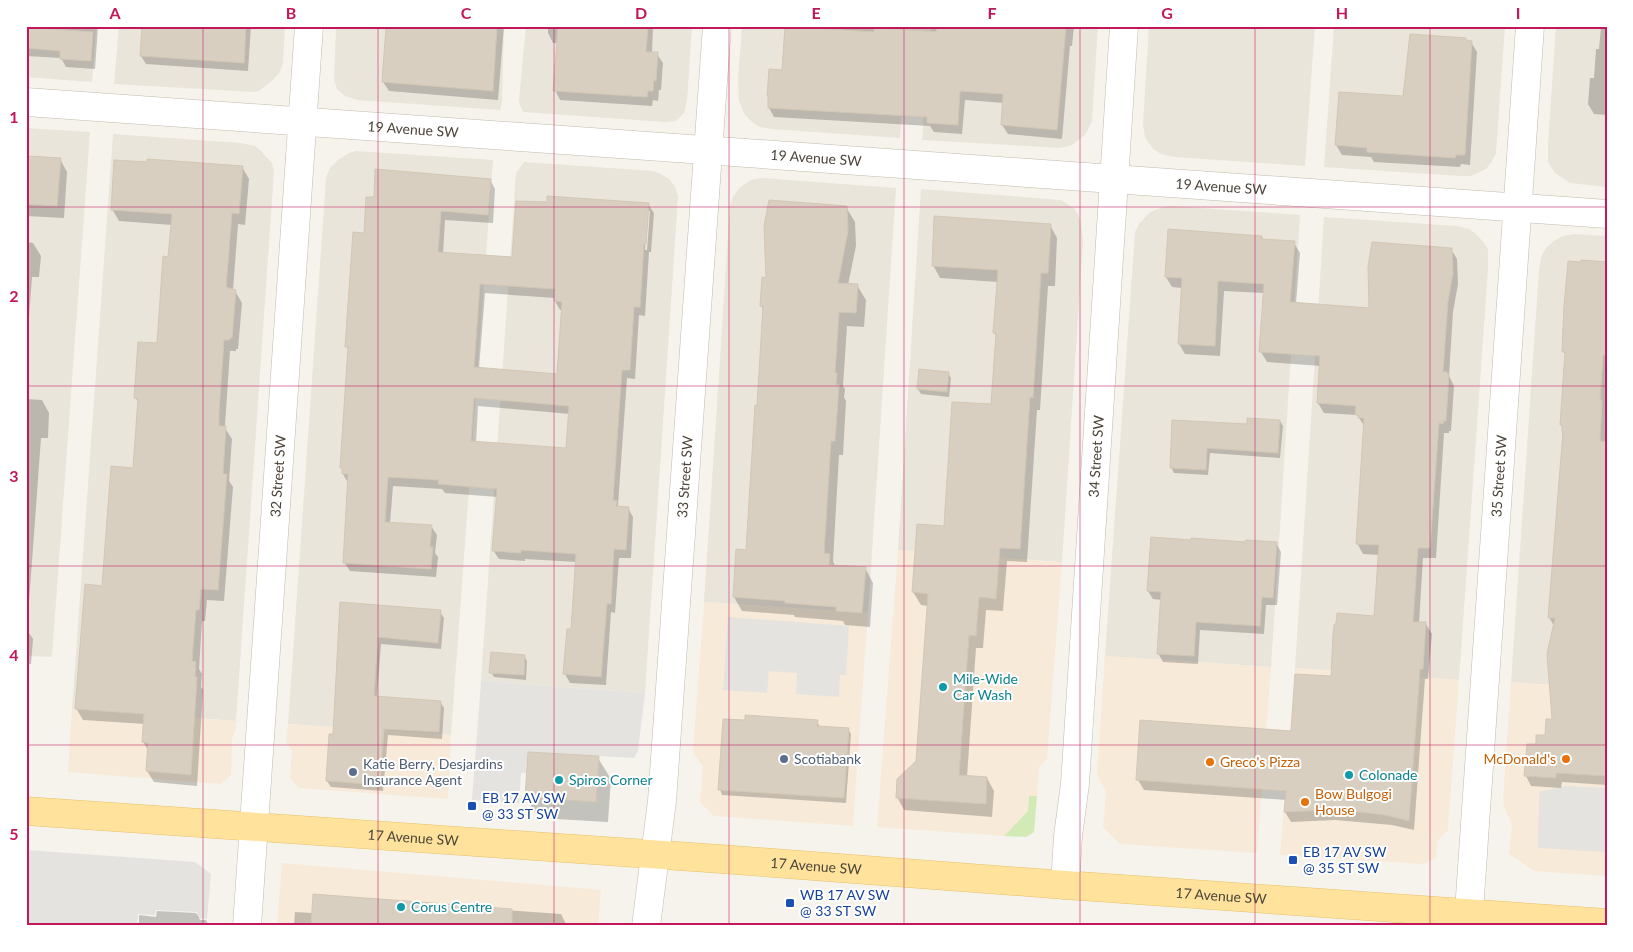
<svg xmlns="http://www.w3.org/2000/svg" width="1633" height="952" viewBox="0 0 1633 952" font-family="Lato,sans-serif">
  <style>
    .residential { fill: #eae5da }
    .commercial { fill: #f7ead8 }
    .green { fill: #d2eab5 }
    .parking { fill: #e5e3e0 }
    .shadow { fill: #0003; fill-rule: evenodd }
    .building { fill: #d8cfc1; stroke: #d3c7b4; fill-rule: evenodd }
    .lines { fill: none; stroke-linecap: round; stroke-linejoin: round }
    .minor-casing { stroke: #c2bbae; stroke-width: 29 }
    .major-casing { stroke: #e6c16a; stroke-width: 29 }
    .minor { stroke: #fff; stroke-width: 28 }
    .major { stroke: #ffe39c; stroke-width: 28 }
    .grid { fill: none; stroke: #c2185b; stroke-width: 1; stroke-opacity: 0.55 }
    .culture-dot { fill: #0f9aa8; stroke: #fff; stroke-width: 2 }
    .service-dot { fill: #5c6f8a; stroke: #fff; stroke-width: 2 }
    .food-dot { fill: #e8710a; stroke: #fff; stroke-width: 2 }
    .transit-dot { fill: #1a4fb4; stroke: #fff; stroke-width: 2 }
    .labels { text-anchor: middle; stroke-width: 4; stroke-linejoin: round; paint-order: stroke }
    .street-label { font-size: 14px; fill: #4b4439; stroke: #fff }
    .culture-label { font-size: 14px; fill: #0d838f; stroke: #fff; text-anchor: start }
    .service-label { font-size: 14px; fill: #4e5e75; stroke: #fff; text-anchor: start }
    .food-label { font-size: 14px; fill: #c56008; stroke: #fff; text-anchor: start }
    .transit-label { font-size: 14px; fill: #164399; stroke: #fff; text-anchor: start }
    .neatline { fill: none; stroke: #c2185b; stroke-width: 2 }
    .grid-label { font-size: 16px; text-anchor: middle; font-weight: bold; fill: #c2185b }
  </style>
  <rect width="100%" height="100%" fill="#f6f3ec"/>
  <g class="residential">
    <path d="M26,26H96L92,82L26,77Z"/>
    <path d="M119,26H285L283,63L280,72L274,79L259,91L252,92L114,84Z"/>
    <path d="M336,26H504L502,102L500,110L357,100L345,96L337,89L334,80Z"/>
    <path d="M526,26H692L687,101L684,113L676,121L665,122L523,112L520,105L519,100Z"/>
    <path d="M742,26H908L900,138L771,129L760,127L753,123L745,115L739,101L738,81Z"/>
    <path d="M931,26H1098L1092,121L1085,135L1072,145L1060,148L922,140Z"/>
    <path d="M1149,26H1315L1305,166L1174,157L1161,154L1153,149L1145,137L1143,124Z"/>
    <path d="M1334,26H1505L1496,153L1492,161L1486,169L1471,176H1460L1324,167Z"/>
    <path d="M1556,26H1607V187L1570,183L1555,173L1548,162V144Z"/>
    <path d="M26,128L90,132L52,657L26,656Z"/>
    <path d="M113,134L241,143L255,146L260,150L272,163L274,171L236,721L72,709Z"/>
    <path d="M356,151L493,160L451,735L288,724L326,178L330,168L338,160L349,153Z"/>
    <path d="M524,162L653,171L661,174L669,179L675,187L678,196L645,693L481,681L516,173Z"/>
    <path d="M761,178L896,188L868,613L704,602L730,206L733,197L739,188L751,180Z"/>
    <path d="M921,189L1061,200L1075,209L1081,221L1083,241L1062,562L898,550Z"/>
    <path d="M1173,206L1300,215L1271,667L1105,656L1135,232L1139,224L1150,212L1163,207Z"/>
    <path d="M1324,217L1457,226L1469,229L1475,233L1484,243L1488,249V269L1459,680L1295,668Z"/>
    <path d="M1575,234L1607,236V689L1511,682L1539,270L1541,257L1546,248L1555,240L1563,236Z"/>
  </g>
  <g class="commercial">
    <path d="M898,550L1062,562L1047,759L1039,767L1037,796H1029L1028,811L1004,836L877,827Z"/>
    <path d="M704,602L868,613L853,826L714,816L700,802L703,767L693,752Z"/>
    <path d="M1105,656L1271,667L1257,853L1120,844L1103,827L1106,792L1097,775Z"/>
    <path d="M1295,668L1459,680L1448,830L1438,840L1436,858L1424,864L1280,855Z"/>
    <path d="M1511,682L1607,689V876L1534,871L1509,854L1512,824L1504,807L1503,799Z"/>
    <path d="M72,709L236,721V728L232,739L231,775L221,784L68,772Z"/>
    <path d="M288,724L451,735L448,799L299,788L290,778L292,751L286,741Z"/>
    <path d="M282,863L601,890L598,926H277Z"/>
  </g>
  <path class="green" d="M1029,796H1037L1034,832L1026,837L1004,836L1028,811Z"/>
  <g class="parking">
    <path d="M728,617L849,626L846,675H840L839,697L796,694L797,673L769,671L767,693L723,690Z"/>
    <path d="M481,681L645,693L638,751L634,758L528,752L526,773H521L519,803L472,800Z"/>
    <path d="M1566,786L1607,788V852L1538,848L1539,792Z"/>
    <path d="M26,850L195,862L211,874L207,919L197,918V912L156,910L155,915L138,914L137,926H26Z"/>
  </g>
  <g class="shadow">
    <path d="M26,26H98L95,69L66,67L61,58L26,56Z"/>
    <path d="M143,26H251L248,71L146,64L141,56Z"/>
    <path d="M387,26H504L498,100L389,91L383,82Z"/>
    <path d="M548,26H653L652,53L657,54L663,63L661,90H659L658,101L653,100L652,106L560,100L555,90L558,43H553L548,33Z"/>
    <path d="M786,26H1074L1072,46H1070L1062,139L1008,134L1002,125L1004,103L965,100L962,134L934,132L930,126L774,117L769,108L783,72Z"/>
    <path d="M1601,26H1607V115L1594,114L1588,104L1590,78H1594L1596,49H1599Z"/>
    <path d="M1466,41L1471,42L1477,52L1470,165L1461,164L1460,167L1374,162L1371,157L1342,155L1336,145L1404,98Z"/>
    <path d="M26,157L60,159L67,172L64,218L26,216Z"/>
    <path d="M242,167L249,179L245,225L238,224L233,290L235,291L242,303L238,349H236V351H230L225,425V428L232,439L229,481L233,487L224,601L207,600L205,621H202L199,669L202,674L201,687L203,690L197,786L154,782L147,771L148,750L143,742L145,724L83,720L76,708L135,469L139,403L135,397L159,345L172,225L119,221L112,209Z"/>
    <path d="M490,180L495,189L493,223L445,220L443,254L513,259L648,204L654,213L651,252H649L645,316L639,315L635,379L627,378L618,505L619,508H628L633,517L631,558H619L615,613L611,612L606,685L570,683L565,674L572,630L577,562L525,559V561L499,559L493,550L498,497L445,493L442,489L393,486L390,523L431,526L437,535L435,553L438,557L436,577L350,571L344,562L348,483L343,474L342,467L349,351L347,347L365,235ZM647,211H650L647,250H645ZM485,293L555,298V301L560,310H562L558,375L479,368ZM478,406L570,414L567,449L476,443Z"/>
    <path d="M846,207L855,222L856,246L848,285H857L866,300L864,327L847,326L843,386L845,389L844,397L846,401L843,455H839L833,561L835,566L865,568L873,583L870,627L845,625L843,621L795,617L794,615L742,611L734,597L747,552L764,311L761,306L767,279Z"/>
    <path d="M1050,225L1057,238L1055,286H1048L1040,410H1037L1027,562L1007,561L1003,611L986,610L983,648H976L967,777L987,778L994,791L992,817L904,810L897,797L917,761L928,606L921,605L913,592L946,528L993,406L997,337L994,333L998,282L940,278L933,265Z"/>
    <path d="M1262,237L1263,240L1294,243L1300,253L1296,304L1370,309L1451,249L1457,259L1458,284L1453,312L1449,376L1454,386L1451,431H1449V433H1444L1436,558H1423L1419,623L1426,624L1432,634L1428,679H1425L1414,830L1392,825L1335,820L1291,822L1285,812L1286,800L1144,790L1138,780L1292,732L1375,617L1380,555L1363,554L1357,543L1365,427L1357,415L1324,413L1318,403L1321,366L1267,362L1261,352L1264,293L1224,291L1220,356L1185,354L1179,344L1182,288L1172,287L1166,277Z"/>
    <path d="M26,242L33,243L41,256L39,277H32L27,344L29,349L26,391Z"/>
    <path d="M1600,261L1607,262V785L1562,782L1561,788L1531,786L1526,776L1537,746L1546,737L1553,720L1554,626L1549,617L1563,429L1561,425L1566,356L1563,351Z"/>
    <path d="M920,370L948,373L951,378L949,397L921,394L918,389Z"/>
    <path d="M26,399L42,400L49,413L48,438H41L27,630L33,639L31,664H26Z"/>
    <path d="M1280,421L1283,426L1280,458L1210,453L1208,475L1174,473L1171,467L1248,426Z"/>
    <path d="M1152,538L1247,544L1276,543L1281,552L1277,605H1266L1264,634L1200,630L1198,664L1163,662L1158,653L1162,600L1153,599L1148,591Z"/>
    <path d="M342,603L440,612L444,618L441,649L381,644L377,697L440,702L444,708L442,739L388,735L383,791L331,787L327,781L334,735Z"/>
    <path d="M524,656L527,661L526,680L494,677L491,672Z"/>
    <path d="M817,721L820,727L848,729L851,734L846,803L722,795L720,789L746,722Z"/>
    <path d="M598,758L611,779L608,822L538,818L526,797Z"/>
    <path d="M314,896L561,914L567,926H294L295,912L313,913Z"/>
    <path d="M157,911L196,913L200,920H206L209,926H139V915L156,917Z"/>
  </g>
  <g class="building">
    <path d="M142,26H246L244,63L140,56Z"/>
    <path d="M411,26H497L493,91L382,82L386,27L411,28Z"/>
    <path d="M558,26H648L646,52H658L656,81L654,80L653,91H648L647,97L553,91Z"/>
    <path d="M785,26L874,32V27L936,32L937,26H1066L1057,130L1001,125L1003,94L960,91L958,125L927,123V117L768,108V96H767L769,69L782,70Z"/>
    <path d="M26,27L93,32L91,61L60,59V51L26,48Z"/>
    <path d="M1410,34L1466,38V40L1472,41L1465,155H1456L1455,158L1367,152V148L1335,145L1339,92L1403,96Z"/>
    <path d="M26,156L61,158L57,206L26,204Z"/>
    <path d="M147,159L243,166L239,214L232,213L226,287L236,290L232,338H230V340H224L219,413V426H226L223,474H227L218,590L201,589L199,610H196L192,661L196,662L195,677H197L191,775L146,771L148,743L142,742L144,714L75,709L85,584L102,586L111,466L133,468L138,398H134L138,342L157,343L163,256L168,257L172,214L111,210L114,160L147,162Z"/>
    <path d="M375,169L491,179L488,215L441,211L438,252L512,257L516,201L547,202V196L649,203L646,244H644L640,307H634L630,370H622L617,441L613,500L617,501L616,506L629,507L626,550L614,549L611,604H607L601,677L563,674L567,629H571L576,554L521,550V553L492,551L497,489L438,484L439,480L388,477L385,522L432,525L430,547H433L431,569L343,563L348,474H342V468H340L348,347H345L353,232L364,233L366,197H374ZM480,284L555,289L554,301L562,302L557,374L474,367ZM474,398L569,406L566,448L471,441Z"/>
    <path d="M769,200L847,206L848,231L838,283L858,284L856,313L839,312L835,373H837L836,385H839L835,441H831L824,553L830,554L829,565L866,567L862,613L836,611V607L785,603V601L733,597L736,549L746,550L755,405L757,406L763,306H760L762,277L766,278L764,226Z"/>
    <path d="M934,216L1051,224L1048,273H1041L1033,398L1030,397L1020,549L1000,548L996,599L979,597L976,636L969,635L959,775L987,777L986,804L896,798L897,779L916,761L928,594L912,592L917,524L944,526L952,402L991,404L996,333H993L998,270L932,266Z"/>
    <path d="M1168,229L1262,236V239L1295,241L1290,302L1369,308L1368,267L1372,242L1452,248L1453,273L1448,301L1443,372H1447V374H1449L1446,421H1443V424L1439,423L1430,548H1418L1413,622H1426L1423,669H1420L1409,821L1385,815L1360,812L1329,810L1284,812L1286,791L1136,780L1140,720L1291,731L1295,674L1331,676L1333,635L1334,625L1336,623L1337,613L1374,616L1379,545L1356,544L1364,418H1358V415H1355L1356,406L1317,403L1320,356L1259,352L1264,284L1218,281L1215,346L1178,344L1182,278L1165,277Z"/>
    <path d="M1581,260L1607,262V338L1606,355H1603L1600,400H1602L1600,441L1607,442V776L1556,773V778L1524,776L1527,744H1536V735H1545L1546,719H1552L1547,654L1555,618H1548L1563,432H1562V425H1560L1565,352H1562L1564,306L1568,261L1581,262Z"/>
    <path d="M919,369L949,372L947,392L917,389Z"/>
    <path d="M1247,418L1280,420L1278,453L1207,448L1206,470L1170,468L1172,420L1247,424Z"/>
    <path d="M1151,537L1191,540V538L1245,542L1246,540L1277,542L1273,598L1262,597L1260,626L1196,622L1194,656L1157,654L1161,592L1147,591Z"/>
    <path d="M340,602L441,610L438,643L378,637L374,696L441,701L439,732L384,729L380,785L326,781L329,734H333Z"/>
    <path d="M491,652L525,655L524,675L489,673Z"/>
    <path d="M745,715L818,720L817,726L849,728L844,798L718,790L723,719L745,720Z"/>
    <path d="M528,752L599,756L596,802L525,797Z"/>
    <path d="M313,894L512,909V926H311Z"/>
  </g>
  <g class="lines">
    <defs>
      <g id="minor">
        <path id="s1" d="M26,102L1607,214"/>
        <path id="s2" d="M1065,885L1068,836L1075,784L1124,26"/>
        <path id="s3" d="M247,926L309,26"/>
        <path id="s4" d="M646,926L662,801L717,26"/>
        <path id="s5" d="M1468,926L1530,26"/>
      </g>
      <g id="major">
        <path id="s6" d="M26,811L721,859L1065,885L1607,923"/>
      </g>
    </defs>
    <use href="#minor" class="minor-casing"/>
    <use href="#major" class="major-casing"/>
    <use href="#minor" class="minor"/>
    <use href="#major" class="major"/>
  </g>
  <path class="grid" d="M203,26V926M378,26V926M554,26V926M729,26V926M904,26V926M1080,26V926M1255,26V926M1430,26V926M26,207H1607M26,386H1607M26,566H1607M26,745H1607"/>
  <g class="culture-dot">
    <circle cx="943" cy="687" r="5"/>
    <circle cx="1349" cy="775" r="5"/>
    <circle cx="559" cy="780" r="5"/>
    <circle cx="401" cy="907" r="5"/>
  </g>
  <g class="service-dot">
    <circle cx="784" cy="759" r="5"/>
    <circle cx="353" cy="772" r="5"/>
  </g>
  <g class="food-dot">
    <circle cx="1566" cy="759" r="5"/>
    <circle cx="1210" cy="762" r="5"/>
    <circle cx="1305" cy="802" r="5"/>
  </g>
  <g class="transit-dot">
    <rect x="467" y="801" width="10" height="10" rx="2.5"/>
    <rect x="1288" y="855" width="10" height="10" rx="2.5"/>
    <rect x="785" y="898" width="10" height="10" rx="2.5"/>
  </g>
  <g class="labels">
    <g class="street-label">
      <text dy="5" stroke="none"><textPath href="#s1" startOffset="388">19 Avenue SW</textPath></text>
      <text dy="5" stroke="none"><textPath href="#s1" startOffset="792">19 Avenue SW</textPath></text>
      <text dy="5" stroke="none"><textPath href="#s1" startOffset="1198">19 Avenue SW</textPath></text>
      <text dy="5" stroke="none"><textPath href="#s2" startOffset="430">34 Street SW</textPath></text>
      <text dy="5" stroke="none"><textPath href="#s3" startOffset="451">32 Street SW</textPath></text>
      <text dy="5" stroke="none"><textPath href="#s4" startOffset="451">33 Street SW</textPath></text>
      <text dy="5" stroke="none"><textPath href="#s5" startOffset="451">35 Street SW</textPath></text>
      <text dy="5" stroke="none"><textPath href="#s6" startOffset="388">17 Avenue SW</textPath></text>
      <text dy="5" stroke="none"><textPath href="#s6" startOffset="792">17 Avenue SW</textPath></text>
      <text dy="5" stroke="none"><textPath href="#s6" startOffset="1198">17 Avenue SW</textPath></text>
    </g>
    <g class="culture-label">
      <text x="953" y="684">Mile-Wide<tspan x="953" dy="16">Car Wash</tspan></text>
      <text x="1359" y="780">Colonade</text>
      <text x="569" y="785">Spiros Corner</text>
      <text x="411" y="912">Corus Centre</text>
    </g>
    <g class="service-label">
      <text x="794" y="764">Scotiabank</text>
      <text x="363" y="769">Katie Berry, Desjardins<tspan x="363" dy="16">Insurance Agent</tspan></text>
    </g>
    <g class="food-label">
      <text x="1556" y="764" text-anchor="end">McDonald's</text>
      <text x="1220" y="767">Greco's Pizza</text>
      <text x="1315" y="799">Bow Bulgogi<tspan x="1315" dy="16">House</tspan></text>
    </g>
    <g class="transit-label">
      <text x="482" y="803">EB 17 AV SW<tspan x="482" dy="16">@ 33 ST SW</tspan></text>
      <text x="1303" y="857">EB 17 AV SW<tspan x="1303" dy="16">@ 35 ST SW</tspan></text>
      <text x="800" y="900">WB 17 AV SW<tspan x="800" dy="16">@ 33 ST SW</tspan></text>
    </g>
  </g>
  <rect width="1633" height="952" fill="none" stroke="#ffffff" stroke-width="55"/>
  <rect x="28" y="28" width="1578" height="896" class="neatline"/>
  <g class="grid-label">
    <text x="115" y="19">A</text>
    <text x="291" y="19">B</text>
    <text x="466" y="19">C</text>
    <text x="641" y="19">D</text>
    <text x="816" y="19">E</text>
    <text x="992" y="19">F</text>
    <text x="1167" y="19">G</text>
    <text x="1342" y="19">H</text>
    <text x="1518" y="19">I</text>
    <text x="14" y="123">1</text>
    <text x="14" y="302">2</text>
    <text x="14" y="482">3</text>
    <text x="14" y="661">4</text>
    <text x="14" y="840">5</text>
  </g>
</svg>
